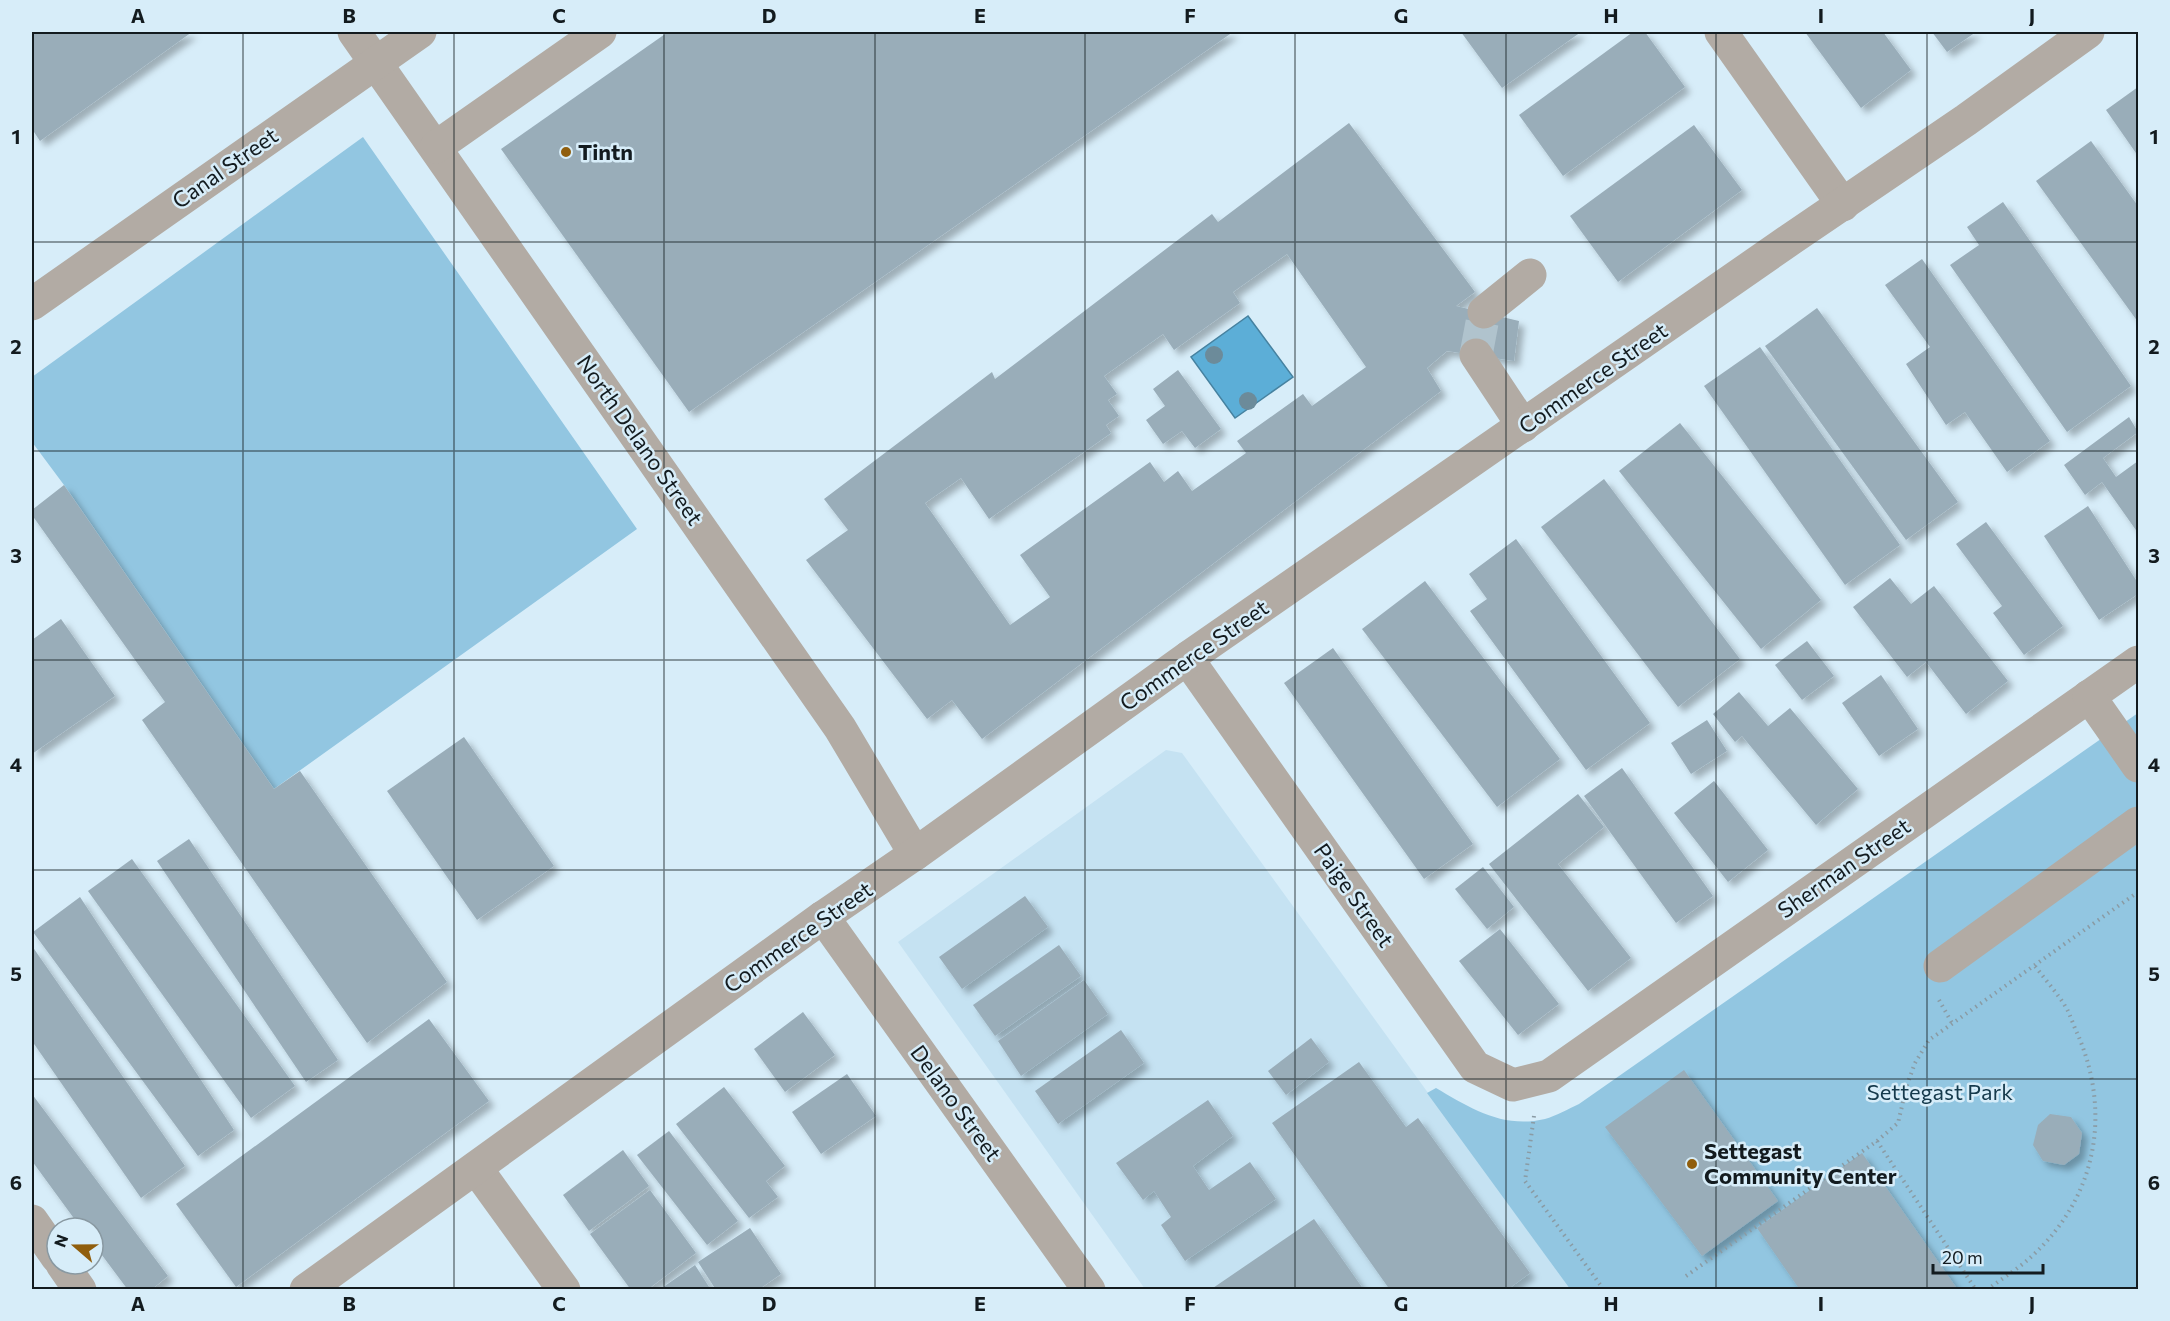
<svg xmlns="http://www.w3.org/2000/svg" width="2170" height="1321" viewBox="0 0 2170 1321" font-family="Commissioner,sans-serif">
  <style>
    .built { fill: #c5e2f2 }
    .green { fill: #92c6e1 }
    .water { fill: #5caed7; stroke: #4682a0; stroke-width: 1.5 }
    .building { fill: #99adb9; fill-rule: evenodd; filter: url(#shadow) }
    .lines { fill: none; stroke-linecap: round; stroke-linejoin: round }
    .minor-tunnel { stroke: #b0c3cd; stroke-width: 33; stroke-dasharray: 33 16; stroke-linecap: butt }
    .path { stroke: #8a9ba4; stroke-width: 4; stroke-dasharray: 1.5 4.5; stroke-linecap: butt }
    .minor { stroke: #b2aba4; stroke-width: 33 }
    .tree { fill: #6c8b9a }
    .grid { fill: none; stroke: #131b1f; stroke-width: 1.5; stroke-opacity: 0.55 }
    .poi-dot { fill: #905e0d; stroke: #d7edf9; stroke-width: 2 }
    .labels { text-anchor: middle; stroke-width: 5; stroke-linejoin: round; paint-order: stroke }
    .poi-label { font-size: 22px; font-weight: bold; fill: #131b1f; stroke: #d7edf9; text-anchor: start }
    .street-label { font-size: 22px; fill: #131b1f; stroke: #d7edf9 }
    .park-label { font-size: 22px; fill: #153a4c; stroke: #d7edf9 }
    .neatline { fill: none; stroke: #131b1f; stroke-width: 2 }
    .grid-label { font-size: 20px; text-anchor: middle; font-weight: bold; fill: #131b1f }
  </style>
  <defs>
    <filter id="shadow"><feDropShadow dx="5.5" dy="5.5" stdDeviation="3" flood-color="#0004"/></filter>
  </defs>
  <rect width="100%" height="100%" fill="#d7edf9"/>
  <path class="built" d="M1166,750L1182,753L1570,1289H1145L898,942Z"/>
  <g class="green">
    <path d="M363,137L637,529L274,789L64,485L32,442V377Z"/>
    <path d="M2138,713V1289H1570L1427,1093L1436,1088C1470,1108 1503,1129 1545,1119C1556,1116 1568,1109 1579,1104Z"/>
  </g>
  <path class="water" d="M1248,316L1293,377L1235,418L1191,357Z"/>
  <g class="building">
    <path d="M32,32H192L40,141L32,129Z"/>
    <path d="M668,32H1233L689,412L501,149Z"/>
    <path d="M1461,32H1581L1502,88Z"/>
    <path d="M1633,32H1645L1685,87L1563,176L1519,115Z"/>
    <path d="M1805,32H1883L1911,70L1861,108Z"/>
    <path d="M1932,32H1976L1947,52Z"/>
    <path d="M2138,87V156L2106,110Z"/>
    <path d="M1349,123L1475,292L1456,306L1519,321L1514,361L1447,351L1427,368L1441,391L982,739L952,700L927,719L806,560L848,530L824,499L992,372L995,379L1212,214L1218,222ZM1287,254L1366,367L1312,406L1303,394L1237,441L1246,453L1192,491L1178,471L1164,482L1150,462L1020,555L1050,597L1010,625L925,503L961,478L989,519L1111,433L1106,425L1119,416L1108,400L1117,394L1104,376L1163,334L1174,350L1240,303L1233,292Z"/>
    <path d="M1694,125L1742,190L1618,282L1570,216Z"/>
    <path d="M2091,141L2138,206V322L2036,181Z"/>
    <path d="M2003,202L2131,386L2067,432L1950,265L1979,245L1967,227Z"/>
    <path d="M1922,259L2050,441L2007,472L1965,412L1946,425L1906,364L1930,347L1885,285Z"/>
    <path d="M1817,308L1958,502L1906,540L1765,346Z"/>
    <path d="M1760,347L1900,545L1845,585L1704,386Z"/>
    <path d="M1178,370L1221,429L1195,448L1182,431L1163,444L1146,420L1165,406L1153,389Z"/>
    <path d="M2129,417L2138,432L2103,458L2116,477L2138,461V533L2102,482L2085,495L2064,465Z"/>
    <path d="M1680,423L1821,600L1761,649L1619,471Z"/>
    <path d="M1604,479L1740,659L1678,707L1541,527Z"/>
    <path d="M64,485L274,789L300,771L447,982L367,1043L142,720L165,702L32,515V510Z"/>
    <path d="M2088,506L2138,583V594L2099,620L2044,536Z"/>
    <path d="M1986,522L2063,626L2024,655L1993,613L2002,606L1956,544Z"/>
    <path d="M1516,539L1650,723L1586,770L1470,611L1487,599L1469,574Z"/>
    <path d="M1890,578L1911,604L1934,586L2008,681L1966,714L1926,662L1907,677L1853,607Z"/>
    <path d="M1425,581L1560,759L1497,807L1362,629Z"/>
    <path d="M61,619L115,696L32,754V640Z"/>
    <path d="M1807,641L1834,676L1802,700L1775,665Z"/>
    <path d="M1333,648L1473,844L1424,879L1284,683Z"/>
    <path d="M1881,675L1918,729L1879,756L1842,703Z"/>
    <path d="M1739,692L1768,726L1790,708L1858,789L1816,825L1742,736L1735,742L1713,714Z"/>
    <path d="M1707,720L1727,751L1691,774L1671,743Z"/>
    <path d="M464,737L554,866L477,920L387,791Z"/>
    <path d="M1622,768L1713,896L1676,923L1584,796Z"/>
    <path d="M1714,781L1768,850L1728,882L1674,813Z"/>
    <path d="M1578,794L1604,827L1558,864L1631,958L1588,991L1489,864Z"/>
    <path d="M189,839L338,1060L306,1082L157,861Z"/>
    <path d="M132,859L295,1086L251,1118L88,891Z"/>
    <path d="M1483,867L1514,907L1487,929L1455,889Z"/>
    <path d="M1025,896L1048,927L962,989L939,957Z"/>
    <path d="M80,897L234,1130L198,1156L33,932Z"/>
    <path d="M1500,929L1559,1004L1518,1035L1459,961Z"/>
    <path d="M1059,945L1081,976L995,1036L973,1005Z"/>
    <path d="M32,946L185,1166L141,1198L32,1041Z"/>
    <path d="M1084,980L1108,1014L1021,1076L998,1041Z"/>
    <path d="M803,1012L835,1055L785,1092L754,1049Z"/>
    <path d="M429,1019L489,1101L236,1287L176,1204Z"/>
    <path d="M1121,1030L1144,1063L1058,1124L1035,1091Z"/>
    <path d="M1311,1038L1329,1062L1286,1095L1268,1071Z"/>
    <path d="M1359,1062L1406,1127L1418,1118L1530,1273L1507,1290H1390L1272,1123Z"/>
    <path d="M1684,1070L1778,1201L1702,1256L1605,1127Z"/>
    <path d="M847,1074L876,1116L821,1154L792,1112Z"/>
    <path d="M724,1087L785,1166L766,1181L778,1197L749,1218L676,1124Z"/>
    <path d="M32,1094L168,1276L151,1290H128L93,1243V1228H81L32,1161Z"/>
    <path d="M1208,1100L1233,1136L1193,1166L1209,1190L1250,1162L1276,1199L1185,1261L1161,1225L1171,1217L1154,1191L1143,1200L1116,1163Z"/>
    <path d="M2050,1114L2071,1117L2082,1133L2079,1154L2064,1165L2043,1161L2033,1145L2038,1125Z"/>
    <path d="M669,1131L738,1221L707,1245L637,1155Z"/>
    <path d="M623,1150L649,1186L589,1231L563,1195Z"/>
    <path d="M1862,1153L1958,1290H1800L1757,1228Z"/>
    <path d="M650,1190L696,1253L647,1290H631L590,1234Z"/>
    <path d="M1314,1219L1364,1290H1210Z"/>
    <path d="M750,1228L781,1274L758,1290H750L749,1288L746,1290H716L698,1262Z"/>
    <path d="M695,1265L711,1290H659Z"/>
  </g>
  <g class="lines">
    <path class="minor-tunnel" d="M1476,355L1484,312"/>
    <g class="path">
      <path d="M1939,1000L1952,1023"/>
      <path d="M1534,1116L1525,1181L1604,1290"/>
      <path d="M1877,1141L1976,1290"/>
      <path d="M1686,1276L1877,1141L1898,1123L1907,1085L1915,1063L1929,1040L2138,892"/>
      <path d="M1987,1290C2001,1279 2018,1269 2031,1257C2096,1198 2112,1115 2078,1035C2074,1027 2071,1017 2067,1009C2058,994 2045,979 2034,965"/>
    </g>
    <g class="minor">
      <path d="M354,32L840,728L915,854"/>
      <path d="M1721,32L1843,205"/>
      <path d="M436,147L600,32"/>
      <path d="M32,304L420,32"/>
      <path d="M1484,312L1530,275"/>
      <path d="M1476,355L1523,426"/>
      <path d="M1189,657L1196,671L1475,1067L1513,1085L1549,1076L2138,662"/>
      <path d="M2089,696L2138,766"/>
      <path d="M823,917L1089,1290"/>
      <path d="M1940,966L2138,823"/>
      <path d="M476,1168L564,1290"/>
      <path d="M32,1221L57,1257"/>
      <path d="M62,1264L80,1290"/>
      <path d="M306,1290L823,917L915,854L1189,657L1791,239L1966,120L2088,32"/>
    </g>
  </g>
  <g class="tree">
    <circle cx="1214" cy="355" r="9"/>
    <circle cx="1248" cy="401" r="9"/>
  </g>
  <path class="grid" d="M243,32V1290M454,32V1290M664,32V1290M875,32V1290M1085,32V1290M1295,32V1290M1506,32V1290M1716,32V1290M1927,32V1290M32,242H2138M32,451H2138M32,660H2138M32,870H2138M32,1079H2138"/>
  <g class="poi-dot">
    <circle cx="566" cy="152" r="6"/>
    <circle cx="1692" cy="1164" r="6"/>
  </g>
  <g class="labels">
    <g class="poi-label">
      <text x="578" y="160">Tintn</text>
      <text x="1704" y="1159">Settegast<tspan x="1704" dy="25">Community Center</tspan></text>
    </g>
    <g class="street-label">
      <text transform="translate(225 168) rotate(-35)" y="8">Canal Street</text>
      <text transform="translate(1593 378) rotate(-35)" y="8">Commerce Street</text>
      <text transform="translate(640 440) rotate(55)" y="8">North Delano Street</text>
      <text transform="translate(1194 655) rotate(-35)" y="8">Commerce Street</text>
      <text transform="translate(1844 868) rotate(-35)" y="8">Sherman Street</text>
      <text transform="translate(1354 895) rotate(55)" y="8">Paige Street</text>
      <text transform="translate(798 937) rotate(-35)" y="8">Commerce Street</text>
      <text transform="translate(956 1103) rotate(54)" y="8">Delano Street</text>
    </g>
    <g class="park-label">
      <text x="1940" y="1100">Settegast Park</text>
    </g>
  </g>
  <rect width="2170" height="1321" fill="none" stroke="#d7edf9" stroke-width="66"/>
  <g transform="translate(75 1246) rotate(290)"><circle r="28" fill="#d7edf9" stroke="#8999a2" stroke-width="1.5"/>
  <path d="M0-4.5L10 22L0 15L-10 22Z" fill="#905e0d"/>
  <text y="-9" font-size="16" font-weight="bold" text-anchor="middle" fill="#131b1f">N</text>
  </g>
  <path d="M1933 1264v9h110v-9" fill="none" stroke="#131b1f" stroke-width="3"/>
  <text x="1942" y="1264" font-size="18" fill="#131b1f" stroke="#d7edf9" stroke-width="4.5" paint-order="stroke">20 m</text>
  <rect x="33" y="33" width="2104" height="1255" class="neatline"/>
  <g class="grid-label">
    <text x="138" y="23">A</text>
    <text x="349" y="23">B</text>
    <text x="559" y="23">C</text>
    <text x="769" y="23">D</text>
    <text x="980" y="23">E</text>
    <text x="1190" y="23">F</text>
    <text x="1401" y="23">G</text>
    <text x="1611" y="23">H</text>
    <text x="1821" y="23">I</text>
    <text x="2032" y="23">J</text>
    <text x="16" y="144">1</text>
    <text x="2154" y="144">1</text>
    <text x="16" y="354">2</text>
    <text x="2154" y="354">2</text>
    <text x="16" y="563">3</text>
    <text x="2154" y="563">3</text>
    <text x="16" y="772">4</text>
    <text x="2154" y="772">4</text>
    <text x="16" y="981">5</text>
    <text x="2154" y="981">5</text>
    <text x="16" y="1190">6</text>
    <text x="2154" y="1190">6</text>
    <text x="138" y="1311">A</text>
    <text x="349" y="1311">B</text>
    <text x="559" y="1311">C</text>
    <text x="769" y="1311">D</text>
    <text x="980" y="1311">E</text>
    <text x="1190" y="1311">F</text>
    <text x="1401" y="1311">G</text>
    <text x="1611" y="1311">H</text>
    <text x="1821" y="1311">I</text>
    <text x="2032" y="1311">J</text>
  </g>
</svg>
